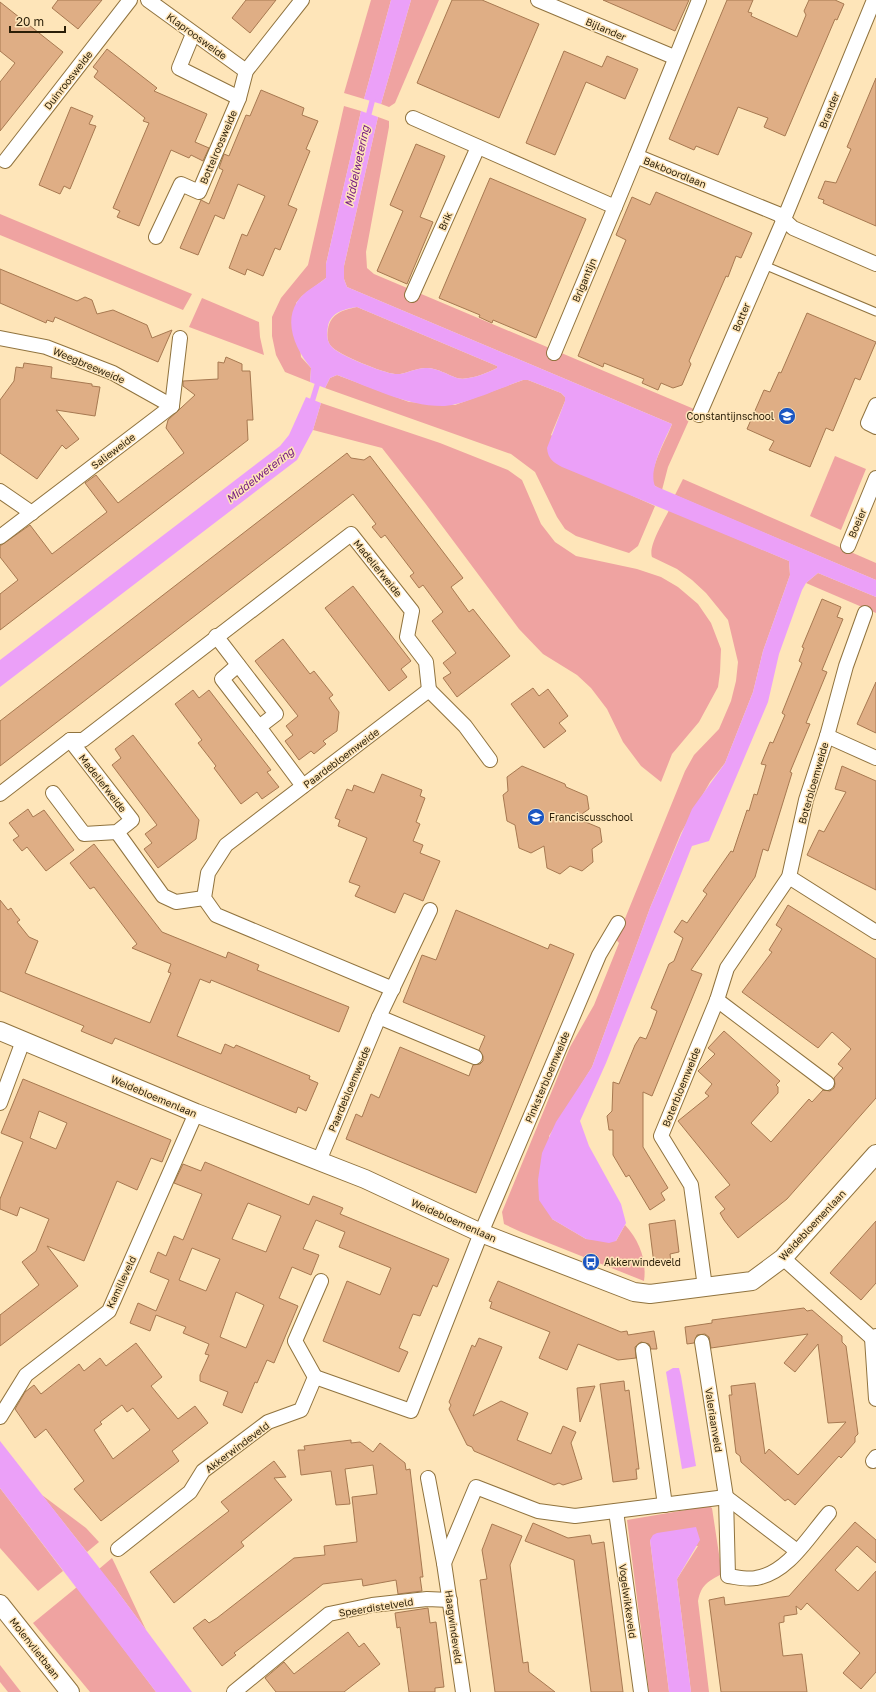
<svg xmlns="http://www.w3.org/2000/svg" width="876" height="1692" viewBox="0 0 876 1692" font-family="'Golos Text',sans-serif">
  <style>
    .green { fill: #efa3a1 }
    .water { fill: #eba0f8; fill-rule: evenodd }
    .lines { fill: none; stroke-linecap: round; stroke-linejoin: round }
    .stream { stroke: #eba0f8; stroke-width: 5.5 }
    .building { fill: #dfae85; stroke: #a77951; fill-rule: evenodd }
    .service-casing { stroke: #90733e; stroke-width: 9 }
    .minor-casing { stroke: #90733e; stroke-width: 16 }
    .tertiary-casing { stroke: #90733e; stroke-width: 20 }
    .service { stroke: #fff; stroke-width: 7 }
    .minor { stroke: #fff; stroke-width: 14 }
    .tertiary { stroke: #fff; stroke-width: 18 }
    .labels { text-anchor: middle; stroke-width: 3; stroke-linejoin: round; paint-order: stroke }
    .street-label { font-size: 10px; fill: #2a1e07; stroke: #fee5b9 }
    .poi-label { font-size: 10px; fill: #2a1e07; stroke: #fee5b9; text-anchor: start }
    .water-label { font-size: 11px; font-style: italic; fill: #731782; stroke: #fee5b9 }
  </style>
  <rect width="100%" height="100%" fill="#fee5b9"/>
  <g class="green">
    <path d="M371,0H391L364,99L344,93Z"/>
    <path d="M411,0H439L395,103L389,107L381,104Z"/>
    <path d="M344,106L361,111L326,264V278L302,296L296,303L301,357L311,368L310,382L285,372L276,355L272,336V317L281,298L308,265Z"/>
    <path d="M378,117L389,121V127L366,252L367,268L374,274L694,409L668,467L662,490C659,488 656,487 654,485C646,473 668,437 672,424L347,287L344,279V266Z"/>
    <path d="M0,214L192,294L183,310L0,235Z"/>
    <path d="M202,298L259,322L260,337L264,355L189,327Z"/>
    <path d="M357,307L497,366V368C487,373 468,381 457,378C446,374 439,369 428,368C416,367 405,375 395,374C384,373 338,355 331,346C327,342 327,334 328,329C331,313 343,310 357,307Z"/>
    <path d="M337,375L409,402L455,405L523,380H528L561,393L565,397V401L551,435L624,492L655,506L638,546L629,553L576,536L565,529L557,517L535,472L511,454L325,388L330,378Z"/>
    <path d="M321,403L440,443L508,470L522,480L541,524L555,542L576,556L637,569L661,577L678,587L698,604L711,623L721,649L720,672L718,687L699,722L672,754L661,782L641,766L623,742L607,709L591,688L577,675L543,654L519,629L425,503L382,448L313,430Z"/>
    <path d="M835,456L866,469L841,530L810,516Z"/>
    <path d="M683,479L876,563V580L675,495Z"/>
    <path d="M669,510L789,561L790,575L763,651L753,692L725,763L710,782L681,833L650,908L592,1067L549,1136L552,1219L586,1239L616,1241L625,1225C639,1240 647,1260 644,1281L521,1232L504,1224L502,1212L570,1047L594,1005L619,943L612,935L624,921L685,771L694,755L719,729L731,701L736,681L738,662L728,620L706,593L692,580L677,569L652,557C648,546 664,521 669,510Z"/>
    <path d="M818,573L876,597V613L806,583Z"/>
    <path d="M0,1488L63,1571L38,1591L0,1548Z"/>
    <path d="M42,1495L86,1528L99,1542L87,1552Z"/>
    <path d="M709,1506L712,1508L722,1574C708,1581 701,1585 698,1601L709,1692H691L677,1579L698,1546L650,1540L669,1692H649L627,1520Z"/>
    <path d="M112,1558L115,1564L146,1630L115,1588L99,1569Z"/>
    <path d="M77,1587L156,1692H90L33,1623Z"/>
    <path d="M0,1665L21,1692H8L0,1682Z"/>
  </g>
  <g class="water">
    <path d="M391,0H411L381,104L364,99Z"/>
    <path d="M361,111L378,117L344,266V279L347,287L672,424C665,440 648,470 655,486L876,580V597L818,573L806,583L802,590L779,654L768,702L709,841L692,846L606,1063L580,1121L589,1146L621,1204L626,1223L616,1241L609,1243L586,1239L552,1219L539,1200L538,1180L542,1153L556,1122L592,1067L650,908L692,809L725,763L753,692L763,651L790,575L789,561L562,467C553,462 548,459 547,448L565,401V397L561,393L528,380H523C503,387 461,406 442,406C406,406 370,387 337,375L330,378L325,388L310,382L311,368C297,351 283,324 297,302C303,292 316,286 326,278V264ZM357,307L497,366V368C487,373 468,381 457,378C446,374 439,369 428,368C416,367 405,375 395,374C384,373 337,355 331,346C326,340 327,332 328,326C331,312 345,309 357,307Z"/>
    <path d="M306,397L321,403L313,430L297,460L0,687V660L280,446L289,435Z"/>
    <path d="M673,1368H679L681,1376L696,1466L682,1469L666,1372Z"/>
    <path d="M0,1441L115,1588L192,1692H156L0,1488Z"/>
    <path d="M696,1527L700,1540L677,1579L691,1692H669L650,1540L653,1535L657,1533Z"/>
  </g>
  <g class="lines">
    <g class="stream">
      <path d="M367,121L374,94"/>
      <path d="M311,405L319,379"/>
    </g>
  </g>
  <g class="building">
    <path d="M58,0H102L78,29L52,8Z"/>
    <path d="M246,0H276L250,33L232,18Z"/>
    <path d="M452,0H482L539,24L499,118L417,83Z"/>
    <path d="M603,0H689L675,31Z"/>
    <path d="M727,0H753L748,12L752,13L751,16L797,37L806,15L804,11L809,0H835L844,4L837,20L835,19L785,136L764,127L768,118L738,107L718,155L696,146L694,150L669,139Z"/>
    <path d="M0,2L63,52L0,131V82L15,63L0,51Z"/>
    <path d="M107,49L157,88L154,91L207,114L195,142L209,148L203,161L191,155L189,158L171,150L139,226L117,217L120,211L113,208L149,123L143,121L145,118L94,77L98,71L93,67Z"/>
    <path d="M564,51L602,67L607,56L638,69L625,99L586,82L555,155L526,143Z"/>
    <path d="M876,78V226L823,203L824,200L818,198L825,181L836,183L851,149L847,147Z"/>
    <path d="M261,90L304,108L302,115L318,121L306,149L310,151L288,205L297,209L280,250L275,248L263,276L247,269L245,275L229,268L242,234L247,236L265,196L238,184L224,219L215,215L198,255L180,248L201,200L209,204L223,170L219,168L224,154L229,156L246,115L250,116Z"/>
    <path d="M71,107L93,116L89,124L96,126L70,189L64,186L60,194L39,185Z"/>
    <path d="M416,144L445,156L420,217L433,222L407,284L377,271L403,211L390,205Z"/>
    <path d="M490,178L586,219L536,338L493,320L492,323L479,317L480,315L439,298Z"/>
    <path d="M656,192L752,233L741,258L736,256L728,277L726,276L689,361L691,364L682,385L673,388L661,383L658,390L642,383L644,379L604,363L603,367L578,356L626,240L616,235L632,197L650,205Z"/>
    <path d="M0,269L77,301L85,297L92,300L97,314L113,310L147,325L152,338L172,330L158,362L55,317L53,322L47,320L46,323L0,303Z"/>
    <path d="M807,313L876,342L860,380L855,378L833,431L826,428L810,467L769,450L774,441L747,429L764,390L770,392L779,372L781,373Z"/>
    <path d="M226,357L242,364V371H250L253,420H247L248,440L0,630V594L18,580L0,557V546L30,525L52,554L107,512L85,483L96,475L118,503L184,453L166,428L168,420L195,395L183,386V381L218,379V362L224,363Z"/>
    <path d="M24,363L52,367L51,378L92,384V386L100,387L95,416L56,410L79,439L66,449L62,445L37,479L0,453V400L14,381L16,367L23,368Z"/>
    <path d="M347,453L351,458L364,460L370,456L463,578L451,587L469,612L473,609L510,656L457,697L443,678L451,673L443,663L456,653L432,621L443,612L423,585L419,588L410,576L414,573L385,535L381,538L372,527L376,524L353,494L0,766V721Z"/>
    <path d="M353,586L411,661L401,669L407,677L389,691L325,608Z"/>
    <path d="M822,599L841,607L837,617L843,619L822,670L827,672L806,723L810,724L790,772L792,773L768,851L763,849L755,877L691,970L702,974L652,1096L643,1092V1147L668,1188L661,1193L665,1200L650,1210L629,1175L626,1177L613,1155V1130H609L607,1116L612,1111L613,1082L619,1084L635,1045L640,1037L646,1039L652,1025L657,1011L651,1008L669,964L674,961L683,938L674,932L682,920L687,923L707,894L703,891L731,851L733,852L747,810L749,811L754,794L757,795L766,765L761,764L770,742L773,743L785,715L782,713L802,663L799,661L804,648L802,647Z"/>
    <path d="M283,639L310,674L314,671L333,695L329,698L339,712L337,731L323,741L326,744L314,754L311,751L299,760L285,741L293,735L286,726L298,716L255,661Z"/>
    <path d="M876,682V733L857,724Z"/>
    <path d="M533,688L539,696L548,689L568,716L559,723L566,731L544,748L511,704Z"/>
    <path d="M193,690L199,698L209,690L271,770L267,772L279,787L262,799L257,792L241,804L214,768L216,766L198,743L202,740L175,704Z"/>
    <path d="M133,735L199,820L196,839L158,868L144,849L152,843L145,834L157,825L112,765L121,758L115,749Z"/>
    <path d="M522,766L565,784L566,787L587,796L589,809L576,818L600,828L602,842L592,849L593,862L582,871L570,866L560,874L547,868L544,846L531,853L519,848L515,825L507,821L503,795L508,791L507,777Z"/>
    <path d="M842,766L876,781V890L807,855L819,830L824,832L846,792L835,789Z"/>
    <path d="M382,774L422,790L420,796L425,798L416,822L420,824L413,841L423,845L420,853L440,861L423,901L404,893L395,913L355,896L360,886L349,882L367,838L338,826L340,820L335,818L347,789L352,791L354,785L374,793Z"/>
    <path d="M28,809L33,817L44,810L74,850L46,871L27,847L22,851L13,840L19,836L9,823Z"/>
    <path d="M94,844L162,932L226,958L228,952L259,965L257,970L349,1007L339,1032L211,980L210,983L200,979L177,1036L221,1054L225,1044L234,1048L236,1045L310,1076L309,1079L318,1083L306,1111L298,1107L296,1113L115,1038L112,1044L81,1031L84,1026L0,991V900L8,910L11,908L15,914L20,920L17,922L29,937L38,941L25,973L150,1023L171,973L168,972L171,964L132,948L137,944L94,887L90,889L70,863Z"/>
    <path d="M788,905L876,959V1098L787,1199L738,1238L724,1220L720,1213L725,1209L715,1197L730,1185L678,1121L709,1096L705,1093L712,1084L698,1071L715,1054L708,1048L724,1031L780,1081L776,1085L778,1087V1093L751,1123L771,1142L809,1099L812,1102L823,1090L830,1091L834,1088L835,1084L834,1078L843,1068L838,1064L851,1049L832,1032L818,1048L742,992L772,952L769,950L782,929L776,925Z"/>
    <path d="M456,910L548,949L550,944L574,954L476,1193L346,1139L356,1114L362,1117L371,1094L379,1098L400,1047L469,1076L473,1065L480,1064L483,1061V1056L479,1050L485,1036L403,1002L422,955L436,960Z"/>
    <path d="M23,1079L171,1140L162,1162L151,1158L137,1190L117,1181L84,1261L47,1246L78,1286L0,1346V1315L39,1285L22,1262L36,1251L49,1219L20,1207L17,1216L0,1209V1199L23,1142L1,1133ZM39,1111L67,1123L56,1149L30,1138Z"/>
    <path d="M205,1162L309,1205L313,1196L343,1208L340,1214L449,1259L437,1287L433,1285L420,1316L413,1314L399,1348L408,1352L399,1372L323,1341L347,1281L380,1295L391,1268L339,1247L345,1232L316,1220L303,1249L319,1255L311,1275L292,1267L279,1298L298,1306L274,1363L267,1360L257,1383L255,1382L242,1413L223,1405L228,1392L200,1381V1375L209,1355L205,1354L209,1344L183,1333L186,1327L156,1315L150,1331L130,1323L138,1303L156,1311L169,1280L150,1272L158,1252L166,1256L174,1236L183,1240L202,1194L174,1183L183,1164L201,1171ZM248,1203L281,1216L266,1252L232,1239ZM192,1248L220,1259L206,1291L179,1280ZM236,1292L264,1305L246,1348L220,1337Z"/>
    <path d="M675,1220L679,1252L670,1254L671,1262L654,1264L649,1224Z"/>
    <path d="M876,1221V1283L861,1300L830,1273Z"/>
    <path d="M498,1281L621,1332L627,1331L628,1335L654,1331L657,1349H651L649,1344L641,1342L635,1347L636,1358L618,1360L578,1344L567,1370L539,1358L550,1332L490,1308L492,1302L489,1301Z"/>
    <path d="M804,1308L807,1311L812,1310L842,1336V1342L846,1346L858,1434L855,1437V1442L841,1458L839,1456L795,1505L788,1499L785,1501L741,1462L740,1456L736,1453L729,1395H732L731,1386L755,1383L765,1454L769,1449L798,1475L846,1422L828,1423L818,1344L795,1372L784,1363L808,1334L711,1348L709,1337L705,1334L697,1335L694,1343L687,1344L685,1327L712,1323V1320Z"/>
    <path d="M479,1338L502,1347L473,1416L501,1401L528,1413L517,1440L551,1454L563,1426L576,1432L571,1443L582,1479L563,1485L559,1483L554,1485L474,1451L472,1447L467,1445L449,1409L451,1405L449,1402L472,1345L475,1347Z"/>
    <path d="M136,1343L162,1377L151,1386L178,1419L195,1406L208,1423L172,1451L179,1461L101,1521L74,1489L84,1481L46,1429L35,1438L15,1409L25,1392L34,1385L41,1394L79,1364L84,1371L100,1358L106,1366ZM122,1405L127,1412L133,1408L150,1430L113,1459L94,1430L102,1424L100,1422Z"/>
    <path d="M624,1381L625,1391L629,1390L639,1469H636L637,1479L613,1482L600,1384Z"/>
    <path d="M595,1386L580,1422L577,1388Z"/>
    <path d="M351,1440V1443L360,1442L373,1452L380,1443L405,1463L406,1470L410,1469L423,1577H420L422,1591L398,1594L396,1580L363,1586L362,1579L323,1584L234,1653L236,1655L222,1666L193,1628L205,1619L209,1623L217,1618L294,1558L325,1555L324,1546L357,1542L352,1497L377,1494L373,1465L345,1469L350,1504L336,1505L331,1471L301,1475L298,1450H305L304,1446Z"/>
    <path d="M274,1461L286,1477L274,1478L292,1500L241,1542L244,1546L174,1603L150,1572L229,1511L221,1502Z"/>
    <path d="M855,1522L876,1540V1563L857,1546L835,1570L858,1591L876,1571V1672L861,1689L843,1673L860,1653L807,1603L801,1610L796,1606L797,1614L784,1616V1622L779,1623L783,1656L802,1654L807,1692H721L709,1600L724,1597L725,1605L789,1596Z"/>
    <path d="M533,1523L568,1538L590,1535L592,1544L604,1542L623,1692H591L574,1560L525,1541Z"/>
    <path d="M492,1524L522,1536L510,1565L523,1663L528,1662L529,1672L555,1692H495L480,1580L487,1579L482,1550Z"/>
    <path d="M428,1608L430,1623L436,1622L444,1687L435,1688V1692H409L400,1627L397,1628L395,1613Z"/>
    <path d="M348,1632L359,1647L364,1643L380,1664L344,1692H276L265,1678L284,1662L294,1674Z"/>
  </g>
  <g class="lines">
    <defs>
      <path id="service" d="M764,265L876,312"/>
      <g id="minor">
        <path d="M148,0L246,71"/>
        <path d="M538,0L674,57"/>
        <path d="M193,34L179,68L239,98"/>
        <path d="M413,118L615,207L636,156L778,214L793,228L876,264"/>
        <path d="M636,156L699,0"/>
        <path d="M5,161L130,0"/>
        <path d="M156,237L181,184L199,192L239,98L246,71L302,0"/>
        <path d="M412,295L478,147"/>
        <path d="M0,338L46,347L113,373L172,406"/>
        <path d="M554,353L615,207"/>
        <path d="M876,405L868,423L876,427"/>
        <path d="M699,415L784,219L874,0"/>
        <path d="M0,491L32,513"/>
        <path d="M0,537L172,406L180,338"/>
        <path d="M848,546L876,478"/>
        <path d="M216,636L276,714L259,727L303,786"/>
        <path d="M238,665L222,679L259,727"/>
        <path d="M827,736L876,758"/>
        <path d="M53,793L84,834L117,832L132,820L70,740"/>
        <path d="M0,794L70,740H83L351,534L412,611L407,637L426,662L429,690"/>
        <path d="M117,832L163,896L176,902L204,898"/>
        <path d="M789,877L876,932"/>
        <path d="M393,989L216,915L204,898L208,873L226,845L429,690L465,726L490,760"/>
        <path d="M717,1000L827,1083"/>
        <path d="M379,1017L475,1057"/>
        <path d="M0,1103L23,1041"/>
        <path d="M319,1161L379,1017L430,910"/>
        <path d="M783,1258L872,1338L876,1336"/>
        <path d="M705,1287L691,1185L661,1136L717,1000L727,968L789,877L806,800L827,736L846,666L865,613"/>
        <path d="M872,1338L876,1399"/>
        <path d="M702,1342L726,1497L728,1576C736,1577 747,1580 756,1578C788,1573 809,1536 829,1513"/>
        <path d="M643,1350L665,1505"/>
        <path d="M315,1377L411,1411L481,1233L599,955L618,923"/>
        <path d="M0,1417L26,1375L109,1311L196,1113"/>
        <path d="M873,1461L876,1457"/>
        <path d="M428,1478L444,1563L463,1692"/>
        <path d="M616,1511L641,1692"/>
        <path d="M118,1549L190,1492L203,1471L268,1422L301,1410L315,1377L295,1341L321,1281"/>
        <path d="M444,1563L476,1487L538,1511L575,1516L726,1497L797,1551"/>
        <path d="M234,1692L329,1614L372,1605L427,1599L450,1600"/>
      </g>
      <g id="tertiary">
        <path d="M0,1031L196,1113L365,1179L481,1233L634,1292L650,1294L752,1281L783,1258L876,1154"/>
        <path d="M0,1604L70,1692"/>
      </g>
    </defs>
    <use href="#service" class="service-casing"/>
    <use href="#minor" class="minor-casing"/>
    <use href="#tertiary" class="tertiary-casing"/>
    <use href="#service" class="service"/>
    <use href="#minor" class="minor"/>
    <use href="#tertiary" class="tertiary"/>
  </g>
  <defs>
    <symbol id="school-disc" viewBox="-11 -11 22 22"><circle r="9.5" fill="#1b56c2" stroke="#fee5b9"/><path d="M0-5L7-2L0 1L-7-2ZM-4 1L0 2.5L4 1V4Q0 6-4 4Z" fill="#fff"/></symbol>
    <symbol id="bus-disc" viewBox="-11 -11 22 22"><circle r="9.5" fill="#1b56c2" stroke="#fee5b9"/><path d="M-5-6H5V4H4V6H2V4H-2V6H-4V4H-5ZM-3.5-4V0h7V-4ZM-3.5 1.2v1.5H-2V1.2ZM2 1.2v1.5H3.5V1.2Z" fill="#fff"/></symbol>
  </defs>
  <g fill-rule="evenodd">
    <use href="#school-disc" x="777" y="406" width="20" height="20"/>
    <use href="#school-disc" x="526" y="807" width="20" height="20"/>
    <use href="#bus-disc" x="581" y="1252" width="20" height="20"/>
  </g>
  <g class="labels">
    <g class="street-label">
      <text transform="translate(606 29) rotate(23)" y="4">Bijlander</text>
      <text transform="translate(197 36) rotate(36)" y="4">Klaproosweide</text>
      <text transform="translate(68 80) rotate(-52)" y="4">Duinroosweide</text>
      <text transform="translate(829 110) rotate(-68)" y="4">Brander</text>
      <text transform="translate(218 147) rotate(-67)" y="4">Bottelroosweide</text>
      <text transform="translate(675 172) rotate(22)" y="4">Bakboordlaan</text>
      <text transform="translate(445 221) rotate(-66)" y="4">Brik</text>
      <text transform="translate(584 280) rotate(-67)" y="4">Brigantijn</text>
      <text transform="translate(741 317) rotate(-67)" y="4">Botter</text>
      <text transform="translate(89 365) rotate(23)" y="4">Weegbreeweide</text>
      <text transform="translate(113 451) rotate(-37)" y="4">Salieweide</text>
      <text transform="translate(857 523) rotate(-67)" y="4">Boeier</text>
      <text transform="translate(378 568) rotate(51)" y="4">Madeliefweide</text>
      <text transform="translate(341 758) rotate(-37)" y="4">Paardebloemweide</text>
      <text transform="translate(103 783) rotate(52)" y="4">Madeliefweide</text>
      <text transform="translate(813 783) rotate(-74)" y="4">Boterbloemweide</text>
      <text transform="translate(547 1077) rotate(-67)" y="4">Pinksterbloemweide</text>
      <text transform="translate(681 1087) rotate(-68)" y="4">Boterbloemweide</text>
      <text transform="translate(349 1089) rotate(-67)" y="4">Paardebloemweide</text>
      <text transform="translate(154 1096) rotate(23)" y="4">Weidebloemenlaan</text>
      <text transform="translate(454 1220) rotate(24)" y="4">Weidebloemenlaan</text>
      <text transform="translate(812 1225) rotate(-47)" y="4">Weidebloemenlaan</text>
      <text transform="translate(121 1282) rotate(-65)" y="4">Kamilleveld</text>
      <text transform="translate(714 1420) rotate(81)" y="4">Valeriaanveld</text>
      <text transform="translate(237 1447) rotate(-37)" y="4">Akkerwindeveld</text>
      <text transform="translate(628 1601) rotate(82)" y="4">Vogelwikkeveld</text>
      <text transform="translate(376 1607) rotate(-9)" y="4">Speerdistelveld</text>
      <text transform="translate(454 1627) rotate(82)" y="4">Haagwindeveld</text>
      <text transform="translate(35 1648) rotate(52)" y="4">Molenvlietbaan</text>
    </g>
    <g class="poi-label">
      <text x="774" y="420" text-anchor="end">Constantijnschool</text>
      <text x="549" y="821">Franciscusschool</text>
      <text x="604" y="1266">Akkerwindeveld</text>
    </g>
    <g class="water-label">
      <text transform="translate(357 166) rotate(-78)" y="4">Middelwetering</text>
      <text transform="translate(260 475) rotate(-38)" y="4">Middelwetering</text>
    </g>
  </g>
  <path d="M10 26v6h55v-6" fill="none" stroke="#2a1e07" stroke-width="2"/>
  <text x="16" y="26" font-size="12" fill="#2a1e07" stroke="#fee5b9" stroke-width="3" paint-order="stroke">20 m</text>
</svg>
